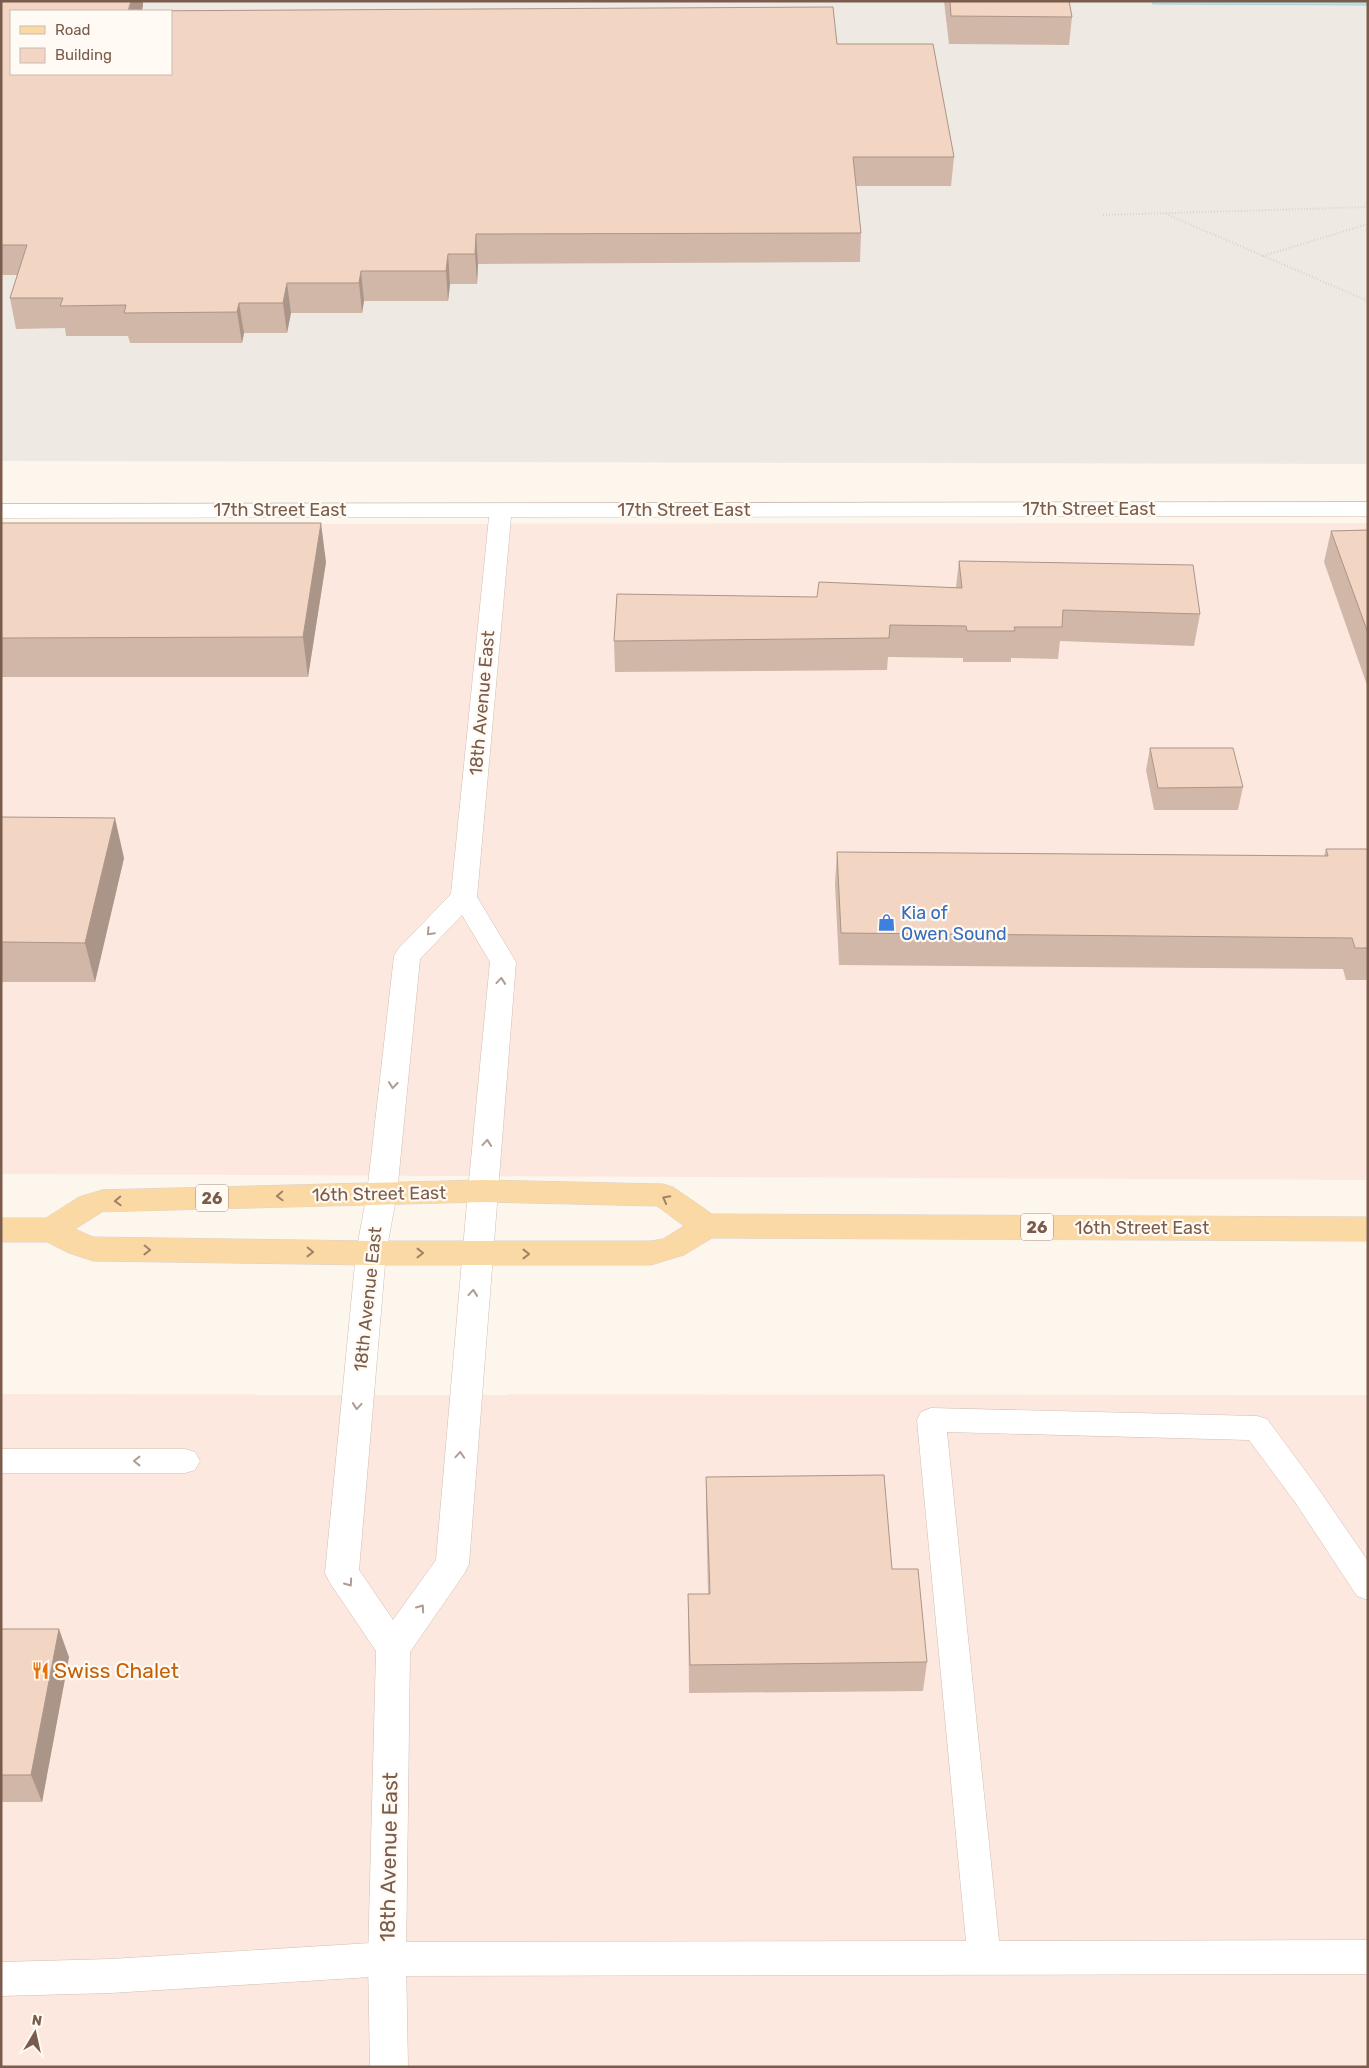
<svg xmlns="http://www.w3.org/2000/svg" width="1369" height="2068" viewBox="0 0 1369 2068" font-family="Rubik,sans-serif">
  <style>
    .commercial { fill: #fde8e0 }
    .industrial { fill: #efe9e4; fill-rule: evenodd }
    .water { fill: #bfe3e8; stroke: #a5d3da }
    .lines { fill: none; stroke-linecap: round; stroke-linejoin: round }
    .service-casing { stroke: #d1beb0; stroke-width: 1 }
    .minor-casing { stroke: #d1beb0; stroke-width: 1 }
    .tertiary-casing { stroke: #d1beb0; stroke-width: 1 }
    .primary-casing { stroke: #dad1cd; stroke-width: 1 }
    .path { stroke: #d9b8a5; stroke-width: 2; stroke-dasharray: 0.5 2.5; stroke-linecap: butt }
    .service { fill: #fff; fill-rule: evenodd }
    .minor { fill: #fff; fill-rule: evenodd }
    .tertiary { fill: #fff; fill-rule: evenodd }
    .primary { fill: #fbd9a5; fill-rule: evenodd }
    .wall { fill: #d1b7a8 }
    .shaded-wall { fill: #aa9588 }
    .building { fill: #f3d5c3; stroke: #aa9588; fill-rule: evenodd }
    .oneway { stroke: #af9d94 }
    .oneway2 { stroke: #a18267 }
    .labels { text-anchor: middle; stroke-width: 4.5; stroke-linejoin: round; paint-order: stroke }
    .shield { fill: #fffaf3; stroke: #a28b7f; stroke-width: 1 }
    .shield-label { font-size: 16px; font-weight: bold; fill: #7a5c4d }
    .street-label { font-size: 18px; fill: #7a5c4d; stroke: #fffaf3 }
    .shop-label { font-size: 18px; fill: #366cbe; stroke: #fffaf3; text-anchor: start }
    .near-food-label { font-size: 21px; fill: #c56008; stroke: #fffaf3; text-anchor: start }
    .near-street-label { font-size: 21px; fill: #7a5c4d; stroke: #fffaf3 }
  </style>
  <rect width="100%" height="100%" fill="#fdf6ec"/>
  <g class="commercial">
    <path d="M1368,523V1180L1,1174V524Z"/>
    <path d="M1,1394L1368,1395V2067H1Z"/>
  </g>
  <path class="industrial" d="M1,1H1368V464L1,461ZM11,11H171V74H11Z"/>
  <path class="water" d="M1152,1H1368V5L1153,4Z"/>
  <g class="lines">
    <defs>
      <g id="service">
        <path d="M931,1408L1257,1416L1267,1419L1315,1484L1368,1561V1600L1357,1596L1295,1502L1249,1440L947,1432L999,1941L1368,1940V1974L387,1976L111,1993L1,1996V1962L111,1959L387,1942L966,1941L917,1420L921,1412Z"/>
        <path d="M1,1449H185L195,1452L200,1461L195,1470L185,1473H1Z"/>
      </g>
      <path id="minor" d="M1368,502V516L511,517L477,897L516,962L498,1191L493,1199L483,1202L473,1199L468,1191L490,962L462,915L420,959L397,1193L392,1201L382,1204L372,1201L367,1193L394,956L398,949L451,894L489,517L1,518V504Z"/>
      <path id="tertiary" d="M483,1180L493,1183L498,1191L469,1564L464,1574L410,1652L406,1959L408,2067H370L368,1959L376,1651L330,1583L325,1573L356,1253L367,1193L372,1185L382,1182L392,1185L397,1193L386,1253L359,1570L393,1620L436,1560L468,1191L473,1183Z"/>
      <path id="primary" d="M483,1180L663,1184L673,1187L712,1214L1368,1217V1241L712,1238L684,1255L651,1265H371L93,1261L69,1253L47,1242H1V1218H46L79,1197L102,1190ZM483,1202L657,1206L684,1226L663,1239L651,1241H371L93,1237L75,1229L102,1212Z"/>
    </defs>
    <use href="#service" class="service-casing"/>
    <use href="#minor" class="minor-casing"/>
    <use href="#tertiary" class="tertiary-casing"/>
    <use href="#primary" class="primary-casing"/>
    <g class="path">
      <path d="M1166,214L1368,301"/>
      <path d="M1103,215L1368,207"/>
      <path d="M1263,256L1368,224"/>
    </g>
    <use href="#service" class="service"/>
    <use href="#minor" class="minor"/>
    <use href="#tertiary" class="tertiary"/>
    <use href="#primary" class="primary"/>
  </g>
  <g class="wall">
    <path d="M1,1L143,5L142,10L837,44L954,157L951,186H856L861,233L860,262L478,264L477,284H450L448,301H364L362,313H291L287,333H244L242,343H130L128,336H66L65,328L16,329L10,298L17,275H1Z"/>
    <path d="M944,1H1069L1072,17L1069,45L949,44Z"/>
    <path d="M1,523L326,562L308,677H1Z"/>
    <path d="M1368,530V688L1324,562L1331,531Z"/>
    <path d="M959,561L1200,614L1194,646L1060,641L1058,659L1011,658V662H963V658L888,657L887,670L615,672L614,641L817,597L956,587Z"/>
    <path d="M1150,748L1243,787L1238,810H1154L1146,770Z"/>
    <path d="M1,817L124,858L95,982H1Z"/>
    <path d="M1326,849H1368V980H1346L1343,969L839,965L835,884L837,852L1324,856Z"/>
    <path d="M706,1477L892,1569L927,1662L923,1691L689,1693L688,1594H708L706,1507Z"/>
    <path d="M1,1629L69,1657L42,1802H1Z"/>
  </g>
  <g class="shaded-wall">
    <path d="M131,1H143V5L142,11H129Z"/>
    <path d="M476,234L478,264L477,284L475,254Z"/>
    <path d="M448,254L450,284L448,301L446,271Z"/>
    <path d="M361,271L364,301L362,313L359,283Z"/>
    <path d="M287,283L291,313L287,333L283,303Z"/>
    <path d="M239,303L244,333L242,343L237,312Z"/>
    <path d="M321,523L326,562L308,677L303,637Z"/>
    <path d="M115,818L124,858L95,982L85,943Z"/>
    <path d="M59,1629L69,1657L42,1802L31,1775Z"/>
  </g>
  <g class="building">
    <path d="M1,1H131L128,11L833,7L837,44H933L954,157H853L861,233L476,234L475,254H448L446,271H361L359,283H287L283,303H239L237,312L124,313L126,305L60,306L63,298H10L27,245H1ZM11,11H171V74H11Z"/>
    <path d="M950,1H1069L1072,17L951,16Z"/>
    <path d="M1,523H321L303,637L1,638Z"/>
    <path d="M1368,530V633L1331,531Z"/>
    <path d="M959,561L1193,565L1200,614L1063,610L1062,627H1014L1015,631H967L966,626L890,625L889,638L614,641L617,594L817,597L819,582L962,588Z"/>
    <path d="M1150,748H1233L1243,787L1158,788Z"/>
    <path d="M1,817L115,818L85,943L1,942Z"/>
    <path d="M1326,849H1368V948H1355L1352,938L841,933L837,852L1328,856Z"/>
    <path d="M884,1475L892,1569H918L927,1662L690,1665L688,1594H710L706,1477Z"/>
    <path d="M1,1629H59L31,1775H1Z"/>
  </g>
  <defs><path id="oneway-chevron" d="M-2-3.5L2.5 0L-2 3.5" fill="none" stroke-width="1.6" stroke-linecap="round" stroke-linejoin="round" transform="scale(1.25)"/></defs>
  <g class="oneway">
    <use href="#oneway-chevron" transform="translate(430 932) rotate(133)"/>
    <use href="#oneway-chevron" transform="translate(501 981) rotate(-85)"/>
    <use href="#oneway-chevron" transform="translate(393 1085) rotate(96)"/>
    <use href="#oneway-chevron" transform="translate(487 1143) rotate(-85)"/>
    <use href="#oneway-chevron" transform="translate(473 1293) rotate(-85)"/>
    <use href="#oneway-chevron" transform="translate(357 1406) rotate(95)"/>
    <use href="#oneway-chevron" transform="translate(460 1455) rotate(-86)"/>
    <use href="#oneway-chevron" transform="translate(137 1461) rotate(180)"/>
    <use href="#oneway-chevron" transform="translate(349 1583) rotate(55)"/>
    <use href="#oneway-chevron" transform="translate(421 1608) rotate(-55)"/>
  </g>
  <g class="oneway2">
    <use href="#oneway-chevron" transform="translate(280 1196) rotate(178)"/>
    <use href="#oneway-chevron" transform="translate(666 1199) rotate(-152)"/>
    <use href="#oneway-chevron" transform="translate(118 1201) rotate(178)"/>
    <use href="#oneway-chevron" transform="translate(147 1250) rotate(1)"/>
    <use href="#oneway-chevron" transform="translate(310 1252) rotate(1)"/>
    <use href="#oneway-chevron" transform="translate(420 1253)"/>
    <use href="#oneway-chevron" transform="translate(526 1254)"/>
  </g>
  <defs>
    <symbol id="shop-bare" viewBox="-9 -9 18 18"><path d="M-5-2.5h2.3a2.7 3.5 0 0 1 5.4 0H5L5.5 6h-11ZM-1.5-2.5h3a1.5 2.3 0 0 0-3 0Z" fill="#3f7fe0" stroke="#fffaf3" stroke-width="2.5" paint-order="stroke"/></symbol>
    <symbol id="restaurant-bare" viewBox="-9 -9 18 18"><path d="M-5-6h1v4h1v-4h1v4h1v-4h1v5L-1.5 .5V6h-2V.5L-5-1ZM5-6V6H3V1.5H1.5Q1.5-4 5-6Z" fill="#e8710a" stroke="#fffaf3" stroke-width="2.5" paint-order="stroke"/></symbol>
  </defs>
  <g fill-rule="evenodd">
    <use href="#shop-bare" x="874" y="910" width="25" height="25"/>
    <use href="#restaurant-bare" x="28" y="1658" width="25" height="25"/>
  </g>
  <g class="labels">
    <g class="shield">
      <rect x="196" y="1184.5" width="32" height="27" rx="4"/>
      <rect x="1021" y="1213.5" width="32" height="27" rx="4"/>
    </g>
    <g class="shield-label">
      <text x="212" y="1204">26</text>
      <text x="1037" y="1233">26</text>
    </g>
    <g class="street-label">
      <text x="1089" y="515">17th Street East</text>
      <text x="280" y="516">17th Street East</text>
      <text x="684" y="516">17th Street East</text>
      <text transform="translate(482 703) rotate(-85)" y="6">18th Avenue East</text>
      <text transform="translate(379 1194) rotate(-1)" y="6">16th Street East</text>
      <text x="1142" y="1234">16th Street East</text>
      <text transform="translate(368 1299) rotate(-84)" y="6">18th Avenue East</text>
    </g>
    <g class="shop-label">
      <text x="901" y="919">Kia of<tspan x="901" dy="21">Owen Sound</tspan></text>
    </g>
    <g class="near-food-label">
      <text x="54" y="1678">Swiss Chalet</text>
    </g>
    <g class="near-street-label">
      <text transform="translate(389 1857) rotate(-89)" y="7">18th Avenue East</text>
    </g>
  </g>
  <rect width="1369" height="2068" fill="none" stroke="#7a5c4d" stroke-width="5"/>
  <rect x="10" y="10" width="162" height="65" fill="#fffaf3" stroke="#cabbb1"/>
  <rect x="20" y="26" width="25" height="8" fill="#fbd9a5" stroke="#cabbb1"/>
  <text x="55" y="35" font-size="15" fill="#7a5c4d">Road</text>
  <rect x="20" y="48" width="25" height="15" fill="#f3d5c3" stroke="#cabbb1"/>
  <text x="55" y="60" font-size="15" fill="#7a5c4d">Building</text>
  <g transform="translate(35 2033) rotate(9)" stroke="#fffaf3" stroke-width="4" paint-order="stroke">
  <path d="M0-4L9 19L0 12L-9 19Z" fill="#7a5c4d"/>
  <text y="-8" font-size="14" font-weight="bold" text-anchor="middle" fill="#7a5c4d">N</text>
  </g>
</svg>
